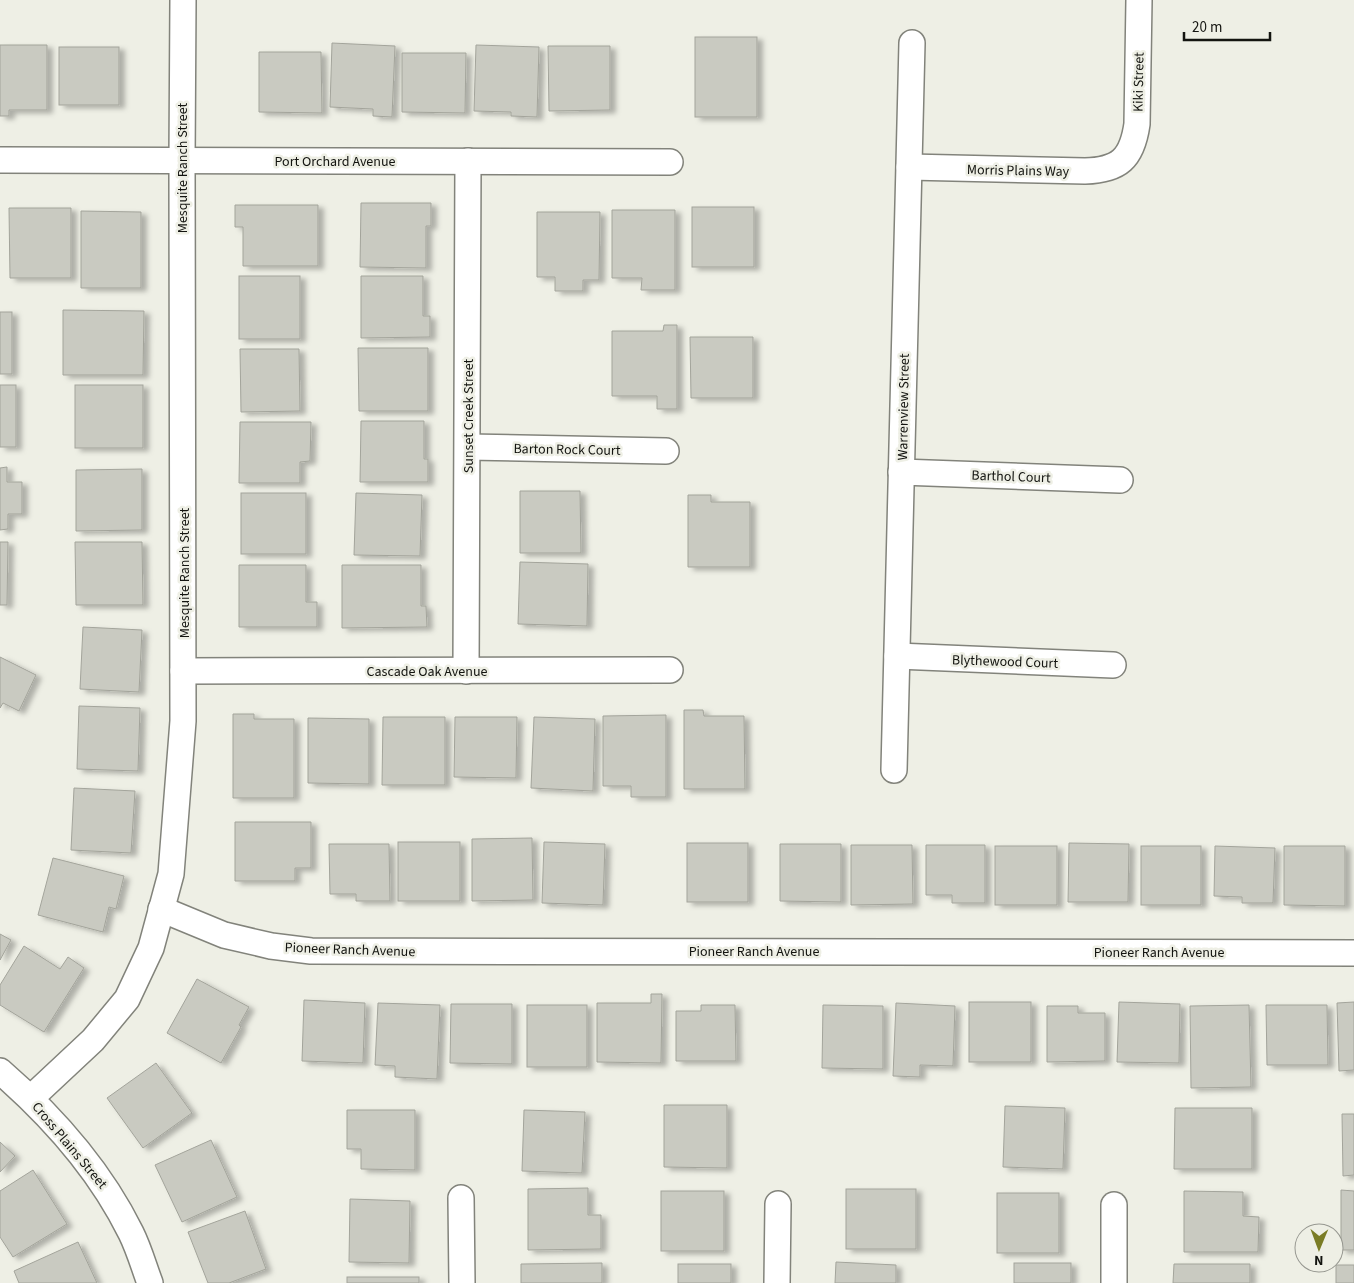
<svg xmlns="http://www.w3.org/2000/svg" width="1354" height="1283" viewBox="0 0 1354 1283" font-family="'Source Sans 3',sans-serif">
  <style>
    .building { fill: #c9cac1; stroke: #a3a49b; filter: url(#shadow) }
    .lines { fill: none; stroke-linecap: round; stroke-linejoin: round }
    .minor-casing { stroke: #82837b; stroke-width: 28 }
    .minor { stroke: #fff; stroke-width: 25 }
    .labels { text-anchor: middle; stroke-width: 5; stroke-linejoin: round; paint-order: stroke }
    .street-label { font-size: 14px; fill: #131410; stroke: #eeefe5 }
  </style>
  <defs>
    <filter id="shadow"><feDropShadow dx="5.5" dy="3" stdDeviation="2.5" flood-color="#0004"/></filter>
  </defs>
  <rect width="100%" height="100%" fill="#eeefe5"/>
  <g class="building">
    <rect x="695" y="37" width="62" height="80"/>
    <path d="M332,43L395,46L392,117L373,116V109L330,107Z"/>
    <path d="M0,45H47V110H9V116H0Z"/>
    <path d="M476,45L539,47L537,117L511,116V112L474,111Z"/>
    <path d="M548,46H610V110L549,111Z"/>
    <rect x="59" y="47" width="60" height="58"/>
    <path d="M259,52H321L322,113L259,112Z"/>
    <path d="M402,53H466L465,113L402,112Z"/>
    <path d="M361,203H431V226H426V268L360,267Z"/>
    <path d="M235,205H318V266H243V227H235Z"/>
    <rect x="692" y="207" width="62" height="60"/>
    <path d="M9,208H71V278H10Z"/>
    <path d="M612,210H675V290H641L642,278H612Z"/>
    <path d="M81,211L141,212V288H81Z"/>
    <path d="M537,212H600L599,280H583V291H555V277H537Z"/>
    <rect x="239" y="276" width="61" height="63"/>
    <path d="M361,276H423V316H430V337L361,338Z"/>
    <path d="M63,310L144,311L143,375H63Z"/>
    <rect x="0" y="312" width="12" height="62"/>
    <path d="M664,325H677V409H657V396H612V331H663Z"/>
    <path d="M690,337H753V398H691Z"/>
    <path d="M358,348H428V411H359Z"/>
    <path d="M240,349H299L300,411L241,412Z"/>
    <rect x="0" y="385" width="16" height="62"/>
    <rect x="75" y="385" width="68" height="63"/>
    <path d="M361,421H424V459H428V482H360Z"/>
    <path d="M240,422H311L310,461L300,462V483H239Z"/>
    <path d="M7,467V482H22V514H8V529L0,530V468Z"/>
    <path d="M142,469V530L76,531V470Z"/>
    <path d="M520,491H580L581,553H520Z"/>
    <rect x="241" y="493" width="65" height="61"/>
    <path d="M356,493L422,495L420,556L354,555Z"/>
    <path d="M688,495H711V502H750V567H688Z"/>
    <path d="M0,542H8L7,605H0Z"/>
    <path d="M75,542H142L143,605H76Z"/>
    <path d="M520,562L588,564L587,626L518,624Z"/>
    <path d="M239,565H306V602H317V627H239Z"/>
    <path d="M342,565H421V606H426L427,627L342,628Z"/>
    <path d="M83,627L142,630L139,692L80,689Z"/>
    <path d="M0,657L36,675L19,711L3,703L0,708Z"/>
    <path d="M79,706L140,708L138,771L77,769Z"/>
    <path d="M684,710H703L704,716H744L745,789H684Z"/>
    <path d="M233,714H254V719H294V798H233Z"/>
    <path d="M666,715V797H631V786H603V716Z"/>
    <path d="M383,717H445V785H382Z"/>
    <path d="M455,717H517L516,778L454,777Z"/>
    <path d="M534,717L595,719L593,791L531,788Z"/>
    <path d="M308,718L369,719V784L308,783Z"/>
    <path d="M74,788L135,791L131,853L71,850Z"/>
    <path d="M235,822H311V868H295V881H235Z"/>
    <path d="M532,838L533,900L472,901V839Z"/>
    <rect x="398" y="842" width="62" height="59"/>
    <path d="M544,842L605,844L603,905L542,903Z"/>
    <rect x="687" y="843" width="61" height="59"/>
    <path d="M1069,843L1129,844L1128,902H1068Z"/>
    <path d="M329,844H389L390,901H356V894H330Z"/>
    <path d="M780,844H841V902L780,901Z"/>
    <path d="M851,845H912L913,904L851,905Z"/>
    <path d="M926,845H985V903H952V895H926Z"/>
    <rect x="995" y="846" width="62" height="59"/>
    <rect x="1141" y="846" width="60" height="59"/>
    <path d="M1215,846L1275,848L1273,903H1242V897L1214,896Z"/>
    <path d="M1284,846H1345V906L1284,905Z"/>
    <path d="M53,858L124,876L116,909L109,907L103,932L38,915Z"/>
    <path d="M0,934L11,940L0,960Z"/>
    <path d="M24,946L60,969L68,957L84,968L44,1032L0,1005V985Z"/>
    <path d="M197,979L249,1007L239,1025L241,1027L221,1063L167,1033Z"/>
    <path d="M651,994H662L661,1063L597,1062V1003H651Z"/>
    <path d="M304,1000L365,1003L363,1063L302,1061Z"/>
    <rect x="969" y="1002" width="62" height="60"/>
    <path d="M1119,1002L1180,1004L1179,1063L1117,1062Z"/>
    <path d="M1354,1002V1070L1339,1071L1337,1003Z"/>
    <path d="M378,1003L440,1005L437,1079L395,1077V1066L375,1065Z"/>
    <path d="M896,1003L955,1006L953,1066L920,1065V1077L893,1076Z"/>
    <path d="M451,1004H512V1064L450,1063Z"/>
    <rect x="527" y="1005" width="60" height="62"/>
    <path d="M701,1005H735L736,1061H676V1011H701Z"/>
    <path d="M823,1005L883,1006V1069L822,1068Z"/>
    <path d="M1249,1005L1251,1087L1191,1088L1190,1006Z"/>
    <path d="M1266,1005H1327L1328,1065H1267Z"/>
    <path d="M1047,1006H1078V1013H1105V1061L1047,1062Z"/>
    <path d="M156,1063L192,1113L143,1148L107,1098Z"/>
    <path d="M664,1105H727V1168L664,1167Z"/>
    <path d="M1005,1106L1065,1108L1063,1169L1003,1167Z"/>
    <path d="M1175,1108H1252V1169H1174Z"/>
    <path d="M347,1110H415V1170L361,1169V1149H347Z"/>
    <path d="M524,1110L585,1112L582,1173L522,1171Z"/>
    <path d="M1342,1114H1354V1175L1343,1176Z"/>
    <path d="M211,1140L237,1197L182,1222L155,1165Z"/>
    <path d="M0,1142L15,1156L0,1172Z"/>
    <path d="M33,1170L67,1224L13,1257L0,1237V1191Z"/>
    <path d="M588,1188V1215H601V1249L528,1250V1189Z"/>
    <rect x="846" y="1189" width="70" height="60"/>
    <path d="M1341,1190L1354,1191V1250H1341Z"/>
    <rect x="661" y="1191" width="63" height="60"/>
    <path d="M1184,1191L1243,1192V1216L1259,1217L1258,1252H1184Z"/>
    <rect x="997" y="1193" width="62" height="60"/>
    <path d="M350,1199L410,1201L409,1263L349,1262Z"/>
    <path d="M245,1211L266,1269L229,1283H208L188,1232Z"/>
    <path d="M78,1242L97,1283H19L14,1271Z"/>
    <path d="M836,1262L896,1265V1283H835Z"/>
    <path d="M602,1263V1283H521V1264Z"/>
    <rect x="1014" y="1263" width="57" height="20"/>
    <rect x="678" y="1264" width="53" height="19"/>
    <path d="M1174,1264H1250V1283H1173Z"/>
    <rect x="1336" y="1265" width="18" height="18"/>
    <rect x="347" y="1277" width="72" height="6"/>
  </g>
  <g class="lines">
    <defs>
      <g id="minor">
        <path d="M0,160L670,162"/>
        <path d="M909,167L1085,171C1119,170 1132,159 1137,124L1139,0"/>
        <path d="M468,447L666,451"/>
        <path d="M901,472L1120,480"/>
        <path d="M897,656L1113,665"/>
        <path d="M183,671L670,670"/>
        <path d="M466,671L468,161"/>
        <path d="M894,770L912,43"/>
        <path d="M161,909L224,935L271,946L311,951L1354,953"/>
        <path d="M0,1071C53,1117 100,1170 131,1233C139,1249 144,1267 150,1283"/>
        <path d="M31,1098L93,1040L127,999L151,948L171,874L183,721L182,160L183,0"/>
        <path d="M461,1198L462,1283"/>
        <path d="M1114,1205V1283"/>
        <path d="M777,1283L778,1204"/>
      </g>
    </defs>
    <use href="#minor" class="minor-casing"/>
    <use href="#minor" class="minor"/>
  </g>
  <g class="labels">
    <g class="street-label">
      <text transform="translate(1138 82) rotate(-89)" y="5">Kiki Street</text>
      <text x="335" y="166">Port Orchard Avenue</text>
      <text transform="translate(182 168) rotate(-90)" y="5">Mesquite Ranch Street</text>
      <text transform="translate(1018 170) rotate(1)" y="5">Morris Plains Way</text>
      <text transform="translate(903 407) rotate(-89)" y="5">Warrenview Street</text>
      <text transform="translate(468 416) rotate(-90)" y="5">Sunset Creek Street</text>
      <text transform="translate(567 449) rotate(1)" y="5">Barton Rock Court</text>
      <text transform="translate(1011 476) rotate(2)" y="5">Barthol Court</text>
      <text transform="translate(184 573) rotate(-90)" y="5">Mesquite Ranch Street</text>
      <text transform="translate(1005 661) rotate(2)" y="5">Blythewood Court</text>
      <text x="427" y="676">Cascade Oak Avenue</text>
      <text transform="translate(350 949) rotate(2)" y="5">Pioneer Ranch Avenue</text>
      <text x="754" y="956">Pioneer Ranch Avenue</text>
      <text x="1159" y="957">Pioneer Ranch Avenue</text>
      <text transform="translate(70 1145) rotate(50)" y="5">Cross Plains Street</text>
    </g>
  </g>
  <g transform="translate(1319 1248) rotate(181)"><circle r="24" fill="#eeefe5" stroke="#969790"/>
  <path d="M0-4L9 19L0 12L-9 19Z" fill="#7a7c25"/>
  <text y="-8" font-size="14" font-weight="bold" text-anchor="middle" fill="#131410">N</text>
  </g>
  <path d="M1184 32v8h86v-8" fill="none" stroke="#131410" stroke-width="2.5"/>
  <text x="1192" y="32" font-size="15" fill="#131410" stroke="#eeefe5" stroke-width="4" paint-order="stroke">20 m</text>
</svg>
